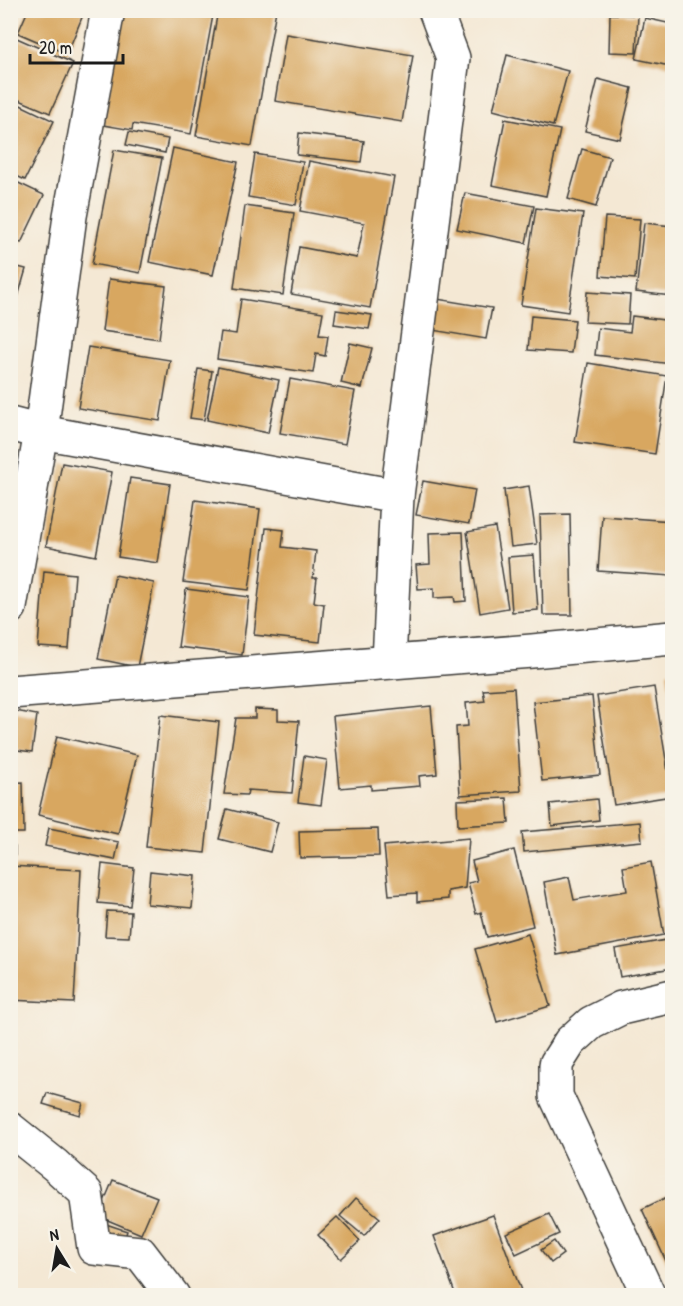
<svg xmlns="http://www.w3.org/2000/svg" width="683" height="1306" viewBox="0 0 683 1306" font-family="'Patrick Hand',sans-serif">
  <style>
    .building { fill: #d8a760 }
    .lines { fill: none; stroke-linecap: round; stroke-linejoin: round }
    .street-casing { stroke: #3c3b38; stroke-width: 36 }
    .street { stroke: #fff; stroke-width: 33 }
  </style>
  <rect width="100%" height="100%" fill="#f7f3e8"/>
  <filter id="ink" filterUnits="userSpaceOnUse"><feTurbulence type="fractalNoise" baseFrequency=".0167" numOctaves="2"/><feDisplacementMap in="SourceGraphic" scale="12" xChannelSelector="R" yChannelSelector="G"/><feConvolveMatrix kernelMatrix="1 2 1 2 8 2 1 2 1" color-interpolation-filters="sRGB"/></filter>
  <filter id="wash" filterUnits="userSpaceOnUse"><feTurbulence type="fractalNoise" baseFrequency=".008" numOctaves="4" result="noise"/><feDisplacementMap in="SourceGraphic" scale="24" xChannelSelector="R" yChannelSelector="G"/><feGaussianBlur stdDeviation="1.35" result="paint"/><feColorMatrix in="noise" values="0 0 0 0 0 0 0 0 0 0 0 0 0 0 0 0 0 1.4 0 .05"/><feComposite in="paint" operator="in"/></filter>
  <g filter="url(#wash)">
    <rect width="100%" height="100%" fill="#f4e8d4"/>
    <g id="blocks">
      <g class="building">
        <path d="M28,10H85L67,54L18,33Z"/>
        <path d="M123,10H214L191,134L133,124L132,130L103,125Z"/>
        <path d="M218,10H276L252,146L196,136Z"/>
        <path d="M610,14L638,15L636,53L609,52Z"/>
        <path d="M645,18L672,24V54L670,66L636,59Z"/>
        <path d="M286,34L413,55L402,122L275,101Z"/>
        <path d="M10,35L73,63L50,113L10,96Z"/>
        <path d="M507,55L568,71L553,126L493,110Z"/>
        <path d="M598,79L632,88L620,139L585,131Z"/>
        <path d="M10,100L54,121L25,180L10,173Z"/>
        <path d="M505,119L560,130L546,196L492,185Z"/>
        <path d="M129,132L168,139L165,153L126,145Z"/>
        <path d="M299,133L364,141L361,162L297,155Z"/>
        <path d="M173,148L238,162L213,275L149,262Z"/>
        <path d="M582,149L610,157L596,207L568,199Z"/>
        <path d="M114,150L162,158L140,273L92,264Z"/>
        <path d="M255,154L303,162L296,205L248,197Z"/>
        <path d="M309,161L394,177L370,308L291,294L299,247L357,258L364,223L300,211Z"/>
        <path d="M10,179L44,195L21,243L10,238Z"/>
        <path d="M465,193L534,206L526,243L457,229Z"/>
        <path d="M245,206L294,213L283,295L234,288Z"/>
        <path d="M536,208L583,214L568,312L521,305Z"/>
        <path d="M605,217L640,219L635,279L600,276Z"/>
        <path d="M644,223L672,226V296L636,292Z"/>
        <path d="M10,265L26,269L11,321H10Z"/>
        <path d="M109,279L166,286L159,339L102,331Z"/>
        <path d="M587,292L630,295L628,324L585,322Z"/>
        <path d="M241,299L323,312L319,335L328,336L325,356L316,354L313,373L217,359L221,332L236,334Z"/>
        <path d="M437,299L492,308L486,339L432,330Z"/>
        <path d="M336,310L372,315L369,329L334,324Z"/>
        <path d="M531,316L575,320L571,353L528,350Z"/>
        <path d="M632,316L672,321V364L595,355L598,328L630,332Z"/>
        <path d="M350,343L372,348L362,388L341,383Z"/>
        <path d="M88,347L170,360L160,421L78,408Z"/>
        <path d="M588,363L667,376L655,454L575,442Z"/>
        <path d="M218,367L279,380L268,433L207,420Z"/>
        <path d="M198,369L212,371L204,420L190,418Z"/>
        <path d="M290,379L355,391L345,444L280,433Z"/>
        <path d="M62,463L112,472L96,556L46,546Z"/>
        <path d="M670,472L672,473V509L666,508Z"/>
        <path d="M130,478L170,484L158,563L118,557Z"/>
        <path d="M423,481L475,490L469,524L416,515Z"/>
        <path d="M529,486L537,544L511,547L504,490Z"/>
        <path d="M195,500L260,509L249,590L183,582Z"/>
        <path d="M570,514L572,615H543L540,515Z"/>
        <path d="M602,516L672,521V576L598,571Z"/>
        <path d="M495,527L508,608L480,613L467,532Z"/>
        <path d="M266,528L284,530L282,547L316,551L313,578H317L314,602L324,604L320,642L254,635Z"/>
        <path d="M463,532L466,601L455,602L454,597L434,598V588L418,589L416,565L430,564L429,533Z"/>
        <path d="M534,555L538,610L512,612L508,557Z"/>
        <path d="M44,571L75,574L69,649L38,647Z"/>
        <path d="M115,575L154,583L137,667L98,659Z"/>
        <path d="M186,589L249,597L242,655L178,647Z"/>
        <path d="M672,671V701H671L667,672Z"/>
        <path d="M654,687L672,796L614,805L597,696Z"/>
        <path d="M514,688L521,791L460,795L456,727L468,726L466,703L485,701L483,690Z"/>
        <path d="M592,696L600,775L542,781L533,702Z"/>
        <path d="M431,706L437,774L419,776L420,786L371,790V785L340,788L333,716Z"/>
        <path d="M255,709L278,710V720L299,721L292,793L248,790L247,795L224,794L236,718H255Z"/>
        <path d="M10,710L37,715L32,752L10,749Z"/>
        <path d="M160,715L219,722L205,853L146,847Z"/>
        <path d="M57,736L137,755L118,834L38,815Z"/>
        <path d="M304,756L327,760L321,805L298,802Z"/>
        <path d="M23,782L24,833H10V783Z"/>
        <path d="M507,798L509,823L458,826L457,800Z"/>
        <path d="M597,799L599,820L552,826L550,804Z"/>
        <path d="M227,809L278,822L270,852L219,839Z"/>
        <path d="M672,821V846H668L665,822Z"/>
        <path d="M640,822L642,841L524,852L522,832Z"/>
        <path d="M49,828L119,842L115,860L45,846Z"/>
        <path d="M378,829L379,856L300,858L299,831Z"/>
        <path d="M469,838L465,888L448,891V899L417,902V893L389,895L384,846Z"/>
        <rect x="10" y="846" width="5" height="15"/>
        <path d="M514,850L533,926L487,937L481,912L476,914L468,883L477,881L472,861Z"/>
        <path d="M651,862L664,935L557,955L544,882L569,877L574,900L627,891L623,867Z"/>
        <path d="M102,864L134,868L130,906L98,903Z"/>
        <path d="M10,866L81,870L74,1003L10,1000Z"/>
        <path d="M150,871L195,876L192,908L147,904Z"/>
        <path d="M107,911L131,912L129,937L105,936Z"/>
        <path d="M528,934L550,1006L497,1022L475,949Z"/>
        <path d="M672,939V968L620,977L615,949Z"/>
        <path d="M47,1093L83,1103L80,1115L43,1104Z"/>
        <path d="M113,1180L157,1197L141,1234L98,1216Z"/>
        <path d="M671,1195L672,1197V1274L642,1209Z"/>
        <path d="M356,1198L380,1218L364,1236L340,1216Z"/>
        <path d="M549,1214L559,1234L516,1254L506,1233Z"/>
        <path d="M493,1215L523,1296H456L434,1236Z"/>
        <path d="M337,1217L360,1241L341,1259L318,1235Z"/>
        <path d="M103,1223L127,1231L123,1243L99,1234Z"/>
        <path d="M554,1241L563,1254L551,1263L541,1250Z"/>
      </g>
    </g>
  </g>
  <g filter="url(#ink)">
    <use href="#blocks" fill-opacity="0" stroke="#3c3b38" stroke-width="1.5"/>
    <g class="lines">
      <defs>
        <g id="street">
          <path d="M10,424L41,432L397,496"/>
          <path d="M10,607L41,432L70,216L108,10"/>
          <path d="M389,662L397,496L453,58L435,10"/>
          <path d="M10,692L532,651L672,638"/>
          <path d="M10,1129L55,1165L86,1193L94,1248L140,1253L173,1296"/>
          <path d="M649,1296L556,1096V1064L570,1042L591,1023L621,1008L672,996"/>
        </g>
      </defs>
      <use href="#street" class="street-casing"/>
      <use href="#street" class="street"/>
    </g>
  </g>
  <rect width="683" height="1306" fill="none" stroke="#f7f3e8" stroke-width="36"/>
  <g transform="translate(57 1249) rotate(349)" stroke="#f7f3e8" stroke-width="4.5" paint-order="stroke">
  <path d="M0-4.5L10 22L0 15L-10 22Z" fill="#1c1c1c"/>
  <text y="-9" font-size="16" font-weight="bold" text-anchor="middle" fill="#1c1c1c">N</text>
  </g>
  <path d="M30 54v9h93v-9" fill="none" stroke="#1c1c1c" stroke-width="3"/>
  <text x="39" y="54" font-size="18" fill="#1c1c1c" stroke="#f7f3e8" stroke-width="4.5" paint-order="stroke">20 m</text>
</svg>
